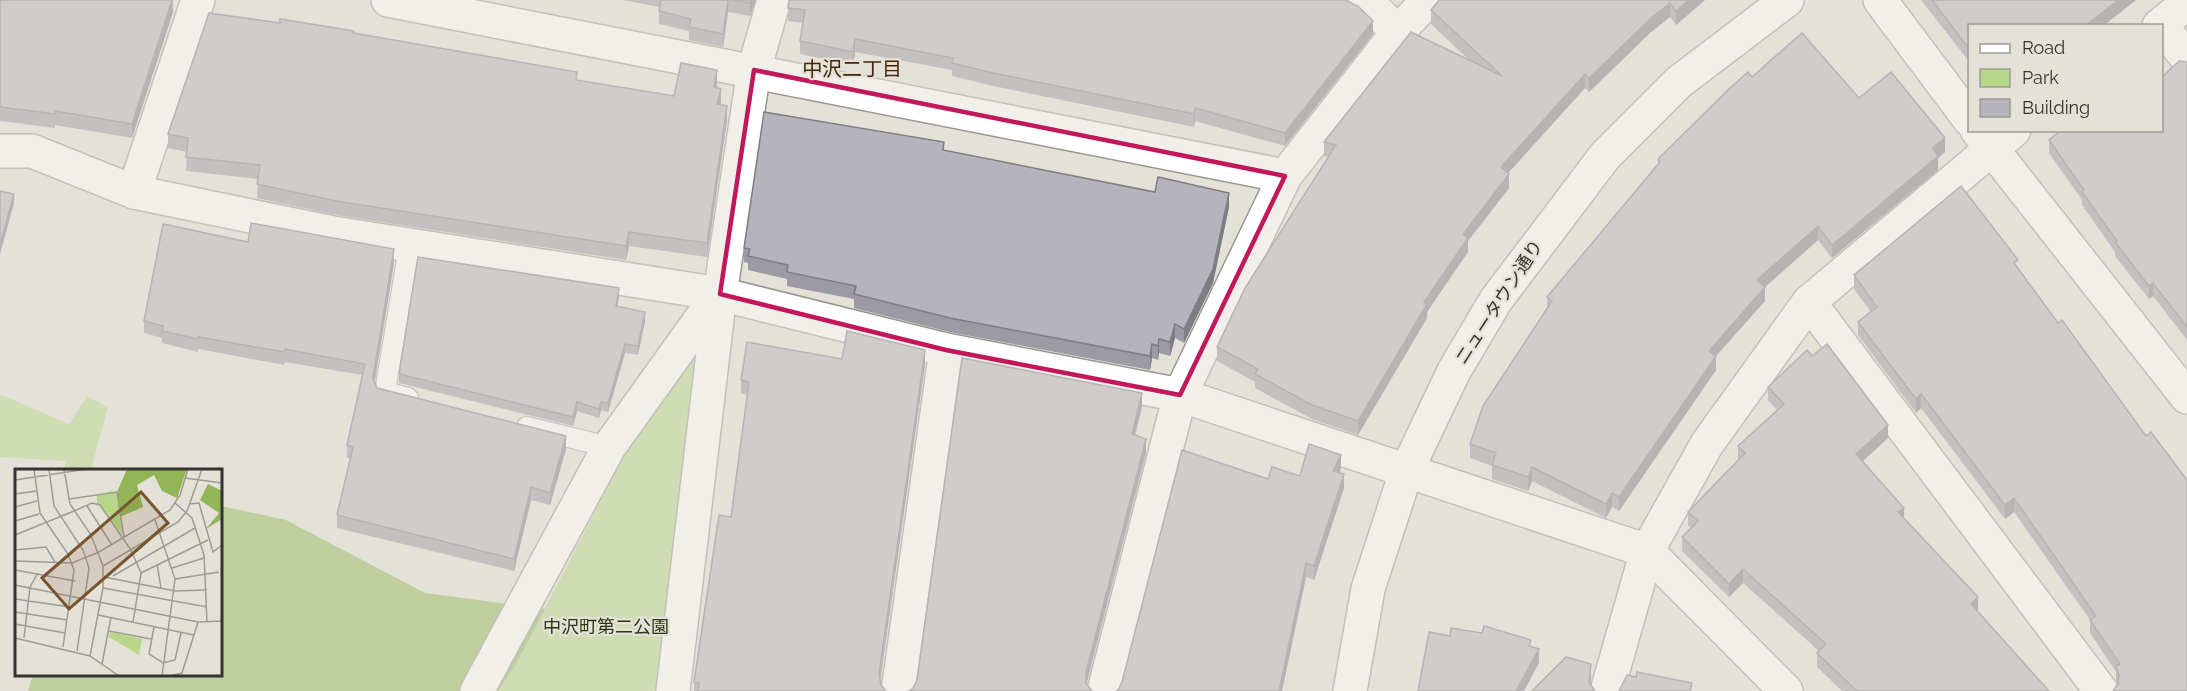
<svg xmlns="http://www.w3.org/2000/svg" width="2187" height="691" viewBox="0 0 2187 691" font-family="Raleway,'Noto Sans JP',sans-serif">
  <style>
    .green { fill: #b7d688 }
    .forest { fill: #92b556 }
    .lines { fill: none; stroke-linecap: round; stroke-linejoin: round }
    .service-casing { stroke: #99978f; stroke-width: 22 }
    .minor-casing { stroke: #99978f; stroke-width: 36 }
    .tertiary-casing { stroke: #99978f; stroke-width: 36 }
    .service { stroke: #fff; stroke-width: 20 }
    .minor { stroke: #fff; stroke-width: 33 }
    .tertiary { stroke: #fff; stroke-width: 33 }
    .wall { fill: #9c9aa2 }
    .shaded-wall { fill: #7f7d84 }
    .building { fill: #b5b3bc; stroke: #7f7d84; stroke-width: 1.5 }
    .marked { fill: none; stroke: #c2185b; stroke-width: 4.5; stroke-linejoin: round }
    .labels { text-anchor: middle; stroke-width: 4.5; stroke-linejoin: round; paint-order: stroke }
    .street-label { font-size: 18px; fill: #343330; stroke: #e4e1d9 }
    .park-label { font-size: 18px; fill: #2a3811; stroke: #e4e1d9 }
    .neighbourhood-label { font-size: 20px; fill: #402604; stroke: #e4e1d9 }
    .inset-road { fill: none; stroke: #9e9b95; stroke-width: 1.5 }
    .view { fill: #78552e; fill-opacity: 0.15; stroke: #78552e; stroke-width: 3 }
    .inset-edge { fill: none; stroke: #343330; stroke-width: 3 }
  </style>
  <rect width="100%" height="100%" fill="#e4e1d9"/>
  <g class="green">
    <path d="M699,340L660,691H498L515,666L660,386Z"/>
    <path d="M0,394L69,424L87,396L108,407L91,470H64L66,461L0,457Z"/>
  </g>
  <path class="forest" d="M221,506L286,520L425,593L545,609L515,666L498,691H28L33,675L220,674Z"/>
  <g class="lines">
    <defs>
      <g id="service">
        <path d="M408,398L385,392L409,247"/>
        <path d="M527,427L609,447"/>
      </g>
      <g id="minor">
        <path d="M388,0L1285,176"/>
        <path d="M1365,0L1398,32"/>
        <path d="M1880,0L1970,120"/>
        <path d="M2159,26L2187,3"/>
        <path d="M2162,27L2187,58"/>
        <path d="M1977,130L2187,397"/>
        <path d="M0,151H32L134,192L333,233L720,294L946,350L1180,395L1647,551L1786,691"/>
        <path d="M134,192L198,0"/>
        <path d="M1809,302L2101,691"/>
        <path d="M477,691L609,447L718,295"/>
        <path d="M673,691L720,294L754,70L774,0"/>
        <path d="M898,691L946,350"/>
        <path d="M1104,691L1180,395L1285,176L1398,32L1428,0"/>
        <path d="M1607,691L1647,551L1707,444L1809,302L2014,130"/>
      </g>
      <path id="tertiary" d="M1350,691L1368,589L1406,472L1454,371L1496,300L1605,156L1679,82L1787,0"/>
    </defs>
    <use href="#service" class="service-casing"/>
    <use href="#minor" class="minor-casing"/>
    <use href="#tertiary" class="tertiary-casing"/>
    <use href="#service" class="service"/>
    <use href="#minor" class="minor"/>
    <use href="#tertiary" class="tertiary"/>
  </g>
  <g class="wall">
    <path d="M0,0H173V12L132,138L55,125V128L0,121Z"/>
    <path d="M623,0H756L750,16L728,12L723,47L689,40V31L659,24V7Z"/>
    <path d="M1705,0L1676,25L1670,17L1651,32L1589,92L1585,88L1508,173L1509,188L1468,241V252L1427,312V318L1358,435L1312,419L1255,388V382L1217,361V347L1328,157L1324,156V142L1470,61L1431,24V10Z"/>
    <path d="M1921,0H2136L2103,26H1970L1967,59Z"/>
    <path d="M788,8L1373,34L1285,146L1195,121L1194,127L993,86L952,76V70L855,52L853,65L800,54V41L803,23L788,21Z"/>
    <path d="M354,33L577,81L674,96L717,84L716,88L721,103L720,105L727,120L707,257L629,246L626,260L336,215L257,198L258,179L186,171L187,152L168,148V134Z"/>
    <path d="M2187,62V340L2153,296L2149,299L2115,256V252L2082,205V200L2049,153V140L2162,130Z"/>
    <path d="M1752,77L1859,98L1945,152L1938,158V170L1832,258L1818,240L1765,287V301L1716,356V370L1619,511L1612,507L1606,518L1532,481L1528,491L1492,479V466L1470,458V444L1547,309V297L1658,165V159Z"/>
    <path d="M944,150L1229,207L1213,283L1184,343L1175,338L1170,356L1159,353L1158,360L1152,358L1150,370L950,332L854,308V299L787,286V279L748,270V263L744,262V248Z"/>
    <path d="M248,242L394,262L375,382L377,388L566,449L550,505L531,500L514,571L337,528V515L350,458H347V445L362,375L285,362L284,365L198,349V352L162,343V338L144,333V321Z"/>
    <path d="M2018,268L2058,323L2146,436L2118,685L2116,680V672L2090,633V620L2014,512L2005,519L1921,408L1916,413L1858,335V322L1871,312L1854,289V275Z"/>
    <path d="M619,297L617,307L645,321L638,355L625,353L608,412L601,410L599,418L577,411L573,426L399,383V374Z"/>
    <path d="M842,359L925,364L880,681L881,685L886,691H694V682L731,517L747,395L741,393V380Z"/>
    <path d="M1768,387L1888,438L1863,461L1904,518L1978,611L2049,691H1842L1817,667V653L1819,651L1743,583L1729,597L1682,551V537L1691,528L1688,525V512L1738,460V446L1777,410L1768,400Z"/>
    <path d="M1341,469L1339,473L1344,488L1314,580L1306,577L1282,691H1116L1118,690L1268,479L1300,476Z"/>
  </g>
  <g class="shaded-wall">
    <path d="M172,0L173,12L132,138V124Z"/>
    <path d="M728,0V12L723,47V34Z"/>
    <path d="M751,0H756L750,16V3Z"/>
    <path d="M1689,0H1705L1676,25V11Z"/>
    <path d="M2118,0H2136L2103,26H2085Z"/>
    <path d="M1670,3V17L1651,32L1589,92V78L1651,18Z"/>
    <path d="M1373,21V34L1285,146V133Z"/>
    <path d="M855,39V52L853,65V52Z"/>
    <path d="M1970,44V58L1967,59V46Z"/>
    <path d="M717,70V84L714,101V87Z"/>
    <path d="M1585,74V88L1501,181V167Z"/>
    <path d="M721,89V103L717,118V104Z"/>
    <path d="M727,106V120L707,257V243Z"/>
    <path d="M1195,108V121L1194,127V114Z"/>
    <path d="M1945,138V152L1938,158V170L1832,258V245L1932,148Z"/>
    <path d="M1509,174V188L1468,241V252L1427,312V318L1358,435V421L1424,302L1463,234Z"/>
    <path d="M1229,193V207L1213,283L1184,343V329Z"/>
    <path d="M14,194V203L0,254V245Z"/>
    <path d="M1818,226V240L1757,294V280Z"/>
    <path d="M629,232V246L626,260V246Z"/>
    <path d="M394,249V262L373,390V378Z"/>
    <path d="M2153,283V296L2149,299V286Z"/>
    <path d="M1765,287V301L1716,356V370L1619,511V497L1709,351Z"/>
    <path d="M619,288V297L616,315V306Z"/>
    <path d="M645,312V321L638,355V346Z"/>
    <path d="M1175,324V338L1170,356V342Z"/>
    <path d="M1159,339V353L1158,360V346Z"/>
    <path d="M625,344V353L608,412V403Z"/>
    <path d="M1152,344V358L1150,370V356Z"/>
    <path d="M925,350V364L879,688V674Z"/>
    <path d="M1142,393V407L1132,448V434Z"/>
    <path d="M1921,394V408L1916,413V399Z"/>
    <path d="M577,402V411L573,426V417Z"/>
    <path d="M601,402V410L599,418V409Z"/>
    <path d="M1888,425V438L1856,467V454Z"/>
    <path d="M566,436V449L550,505V493Z"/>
    <path d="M1146,439V453L1086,686V672Z"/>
    <path d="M1341,455V469L1333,485V471Z"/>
    <path d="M1532,467V481L1528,491V477Z"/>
    <path d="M1344,474V488L1314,580V566Z"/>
    <path d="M531,487V500L514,571V559Z"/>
    <path d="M1612,493V507L1606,518V504Z"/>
    <path d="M2014,498V512L2005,519V505Z"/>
    <path d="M1904,508V521L1898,512Z"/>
    <path d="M1306,563V577L1282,691H1279Z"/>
    <path d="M1743,569V583L1729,597V584Z"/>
    <path d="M1978,597V611L1971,617V604Z"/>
    <path d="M1539,649V663L1524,691H1516Z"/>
    <path d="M1591,664V678L1590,691L1589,682Z"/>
  </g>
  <g class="building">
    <path d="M0,0H172L132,124L55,111V114L0,107Z"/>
    <path d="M661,0H728L723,34L689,27L691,19L659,11Z"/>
    <path d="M732,0H751L750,3Z"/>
    <path d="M789,0H1345L1358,6L1373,21L1285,133L1195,108L1194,114L993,73L952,63L953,58L855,39L853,52L800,41L805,10L788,8Z"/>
    <path d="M1439,0H1689L1676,11L1670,3L1651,18L1589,78L1585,74L1501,167L1509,174L1463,234L1468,238L1424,302L1427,304L1358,421L1312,405L1255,374L1258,369L1217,347L1245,288L1336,145L1324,142L1411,32L1502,76L1431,10Z"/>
    <path d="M1932,0H2118L2085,26H1970V44L1967,46Z"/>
    <path d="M209,13L280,23V19L354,31L353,33L577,72L576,80L674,96L681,63L717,70L714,87L721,89L717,104L727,106L707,243L629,232L626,246L336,201L257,184L260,165L186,157L188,138L168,134Z"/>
    <path d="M1802,33L1859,98L1891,72L1945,138L1932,148L1938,156L1832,245L1818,226L1757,280L1765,287L1709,351L1716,356L1619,497L1612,493L1606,504L1532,467L1528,477L1492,465L1496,453L1470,444L1483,406L1552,301L1547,297L1660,162L1658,159L1730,88L1748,72L1752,77Z"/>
    <path d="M2179,61L2187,62V327L2153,283L2149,286L2115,242L2117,241L2082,192L2084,190L2049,140L2061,130H2162V77Z"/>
    <path d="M764,112L944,142L943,150L1155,192L1158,177L1229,193L1213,269L1184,329L1175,324L1170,342L1159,339L1158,346L1152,344L1150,356L950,318L854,294L856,286L787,272L788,265L748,256L750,249L744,248Z"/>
    <path d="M1961,186L2018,260L2014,263L2058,323L2062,320L2146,436L2151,432L2187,480V691H2113L2118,684L2119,675L2116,666L2120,664L2090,620L2096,616L2014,498L2005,505L1921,394L1916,399L1858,322L1877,307L1854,275Z"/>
    <path d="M0,191L14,194L0,245Z"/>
    <path d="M251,223L394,249L373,378L377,388L566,436L550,493L531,487L514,559L337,515L353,447L347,445L365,364L285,349L284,352L198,337V339L162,331L163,326L144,321L163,224L248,242Z"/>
    <path d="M418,257L619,288L616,306L645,312L638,346L625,344L608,403L601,402L599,409L577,402L573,417L399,374Z"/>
    <path d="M847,331L925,350L879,674L881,685L886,691H698L699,683L694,682L719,515L731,517L749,382L741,380L747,342L842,359Z"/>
    <path d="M1827,344L1888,425L1856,454L1904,508L1898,512L1978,597L1971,604L2049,691H1857L1817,653L1826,644L1743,569L1729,584L1682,537L1698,521L1688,512L1745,453L1738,446L1784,404L1768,387L1807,350L1812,356Z"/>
    <path d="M962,358L1142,393L1132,434L1146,439L1086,672V683L1091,690L1092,691H909L913,688L917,680Z"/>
    <path d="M1309,444L1341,455L1333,471L1344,474L1314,566L1306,563L1279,691H1116L1118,690L1122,682L1182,450L1268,479L1272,467L1300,476Z"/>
    <path d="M1484,626L1531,640L1529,646L1539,649L1516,691H1418L1429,632L1450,636L1451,628L1482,633Z"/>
    <path d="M1566,657L1591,664L1589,682L1595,691H1532Z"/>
    <path d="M1637,672L1692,683L1690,691H1619L1627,675L1636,677Z"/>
  </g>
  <path d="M0 0H2187V691H0ZM754,70L1285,176L1180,395L946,350L720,294Z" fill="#e4e1d9" fill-opacity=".55" fill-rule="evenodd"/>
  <path class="marked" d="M754,70L1285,176L1180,395L946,350L720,294Z"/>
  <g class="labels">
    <g class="street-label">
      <text transform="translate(1499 302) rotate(-57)" y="6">ニュータウン通り</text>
    </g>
    <g class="park-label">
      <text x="606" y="633">中沢町第二公園</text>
    </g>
    <g class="neighbourhood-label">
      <text x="852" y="76">中沢二丁目</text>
    </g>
  </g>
  <g transform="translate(15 469)">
    <rect width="207" height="207" fill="#e4e1d9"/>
    <path d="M96,22L102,23L108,66L82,34V26ZM95,163L127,170L124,186L94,168Z" fill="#b7d688"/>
    <path d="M112,0H172L162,29L147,22L139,6L122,16L128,38L105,48L102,23ZM193,15L207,22V50L191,60L204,44L185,31Z" fill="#92b556"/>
    <path class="inset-road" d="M19,0L25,44L53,85L59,101L48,178M34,0L39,37L68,81L74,99L62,182M49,0L55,35L76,66L88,97V119L75,187M170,9L207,14M0,11L72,0M0,25L21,22M54,30L102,23L109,68M160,34L177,49L189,86L192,153M174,35L184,34L198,83L207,76M72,37L97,76M0,38L22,32M59,42L77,34L85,36L116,81L126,104L118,153M140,51L160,110L147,207M0,52L24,45M0,66L59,42M0,81L31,78L40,93M0,92L57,94L84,83L155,41L165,26L173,0M142,95L146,119M88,97L163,53L172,42L187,0M157,99L189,89M0,101L60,112M126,104L193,71M98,107L180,59M89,108L160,122L192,121M160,110L204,103M0,116L183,153L207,152M88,119L192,138M0,130L55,138M0,143L52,151M83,146L179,166M0,155L50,164M139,158L134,185L148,194L160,191L166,164M94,162L136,170M0,169L75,187L104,207M9,169L15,118L23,104M87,195L96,148M155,207L167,204L183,153"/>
    <path class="view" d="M126,23L153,54L54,140L27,109Z"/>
    <rect width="207" height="207" class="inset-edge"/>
  </g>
  <rect x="1968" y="24" width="195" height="108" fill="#e4e1d9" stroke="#9e9b95" stroke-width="1.5"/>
  <rect x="1980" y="44" width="30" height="9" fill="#ffffff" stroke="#9e9b95" stroke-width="1.5"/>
  <text x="2022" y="54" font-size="18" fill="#343330">Road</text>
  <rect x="1980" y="69" width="30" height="18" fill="#b7d688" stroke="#9e9b95" stroke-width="1.5"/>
  <text x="2022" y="84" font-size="18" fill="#343330">Park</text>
  <rect x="1980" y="99" width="30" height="18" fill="#b5b3bc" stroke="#9e9b95" stroke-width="1.5"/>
  <text x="2022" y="114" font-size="18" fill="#343330">Building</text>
</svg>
